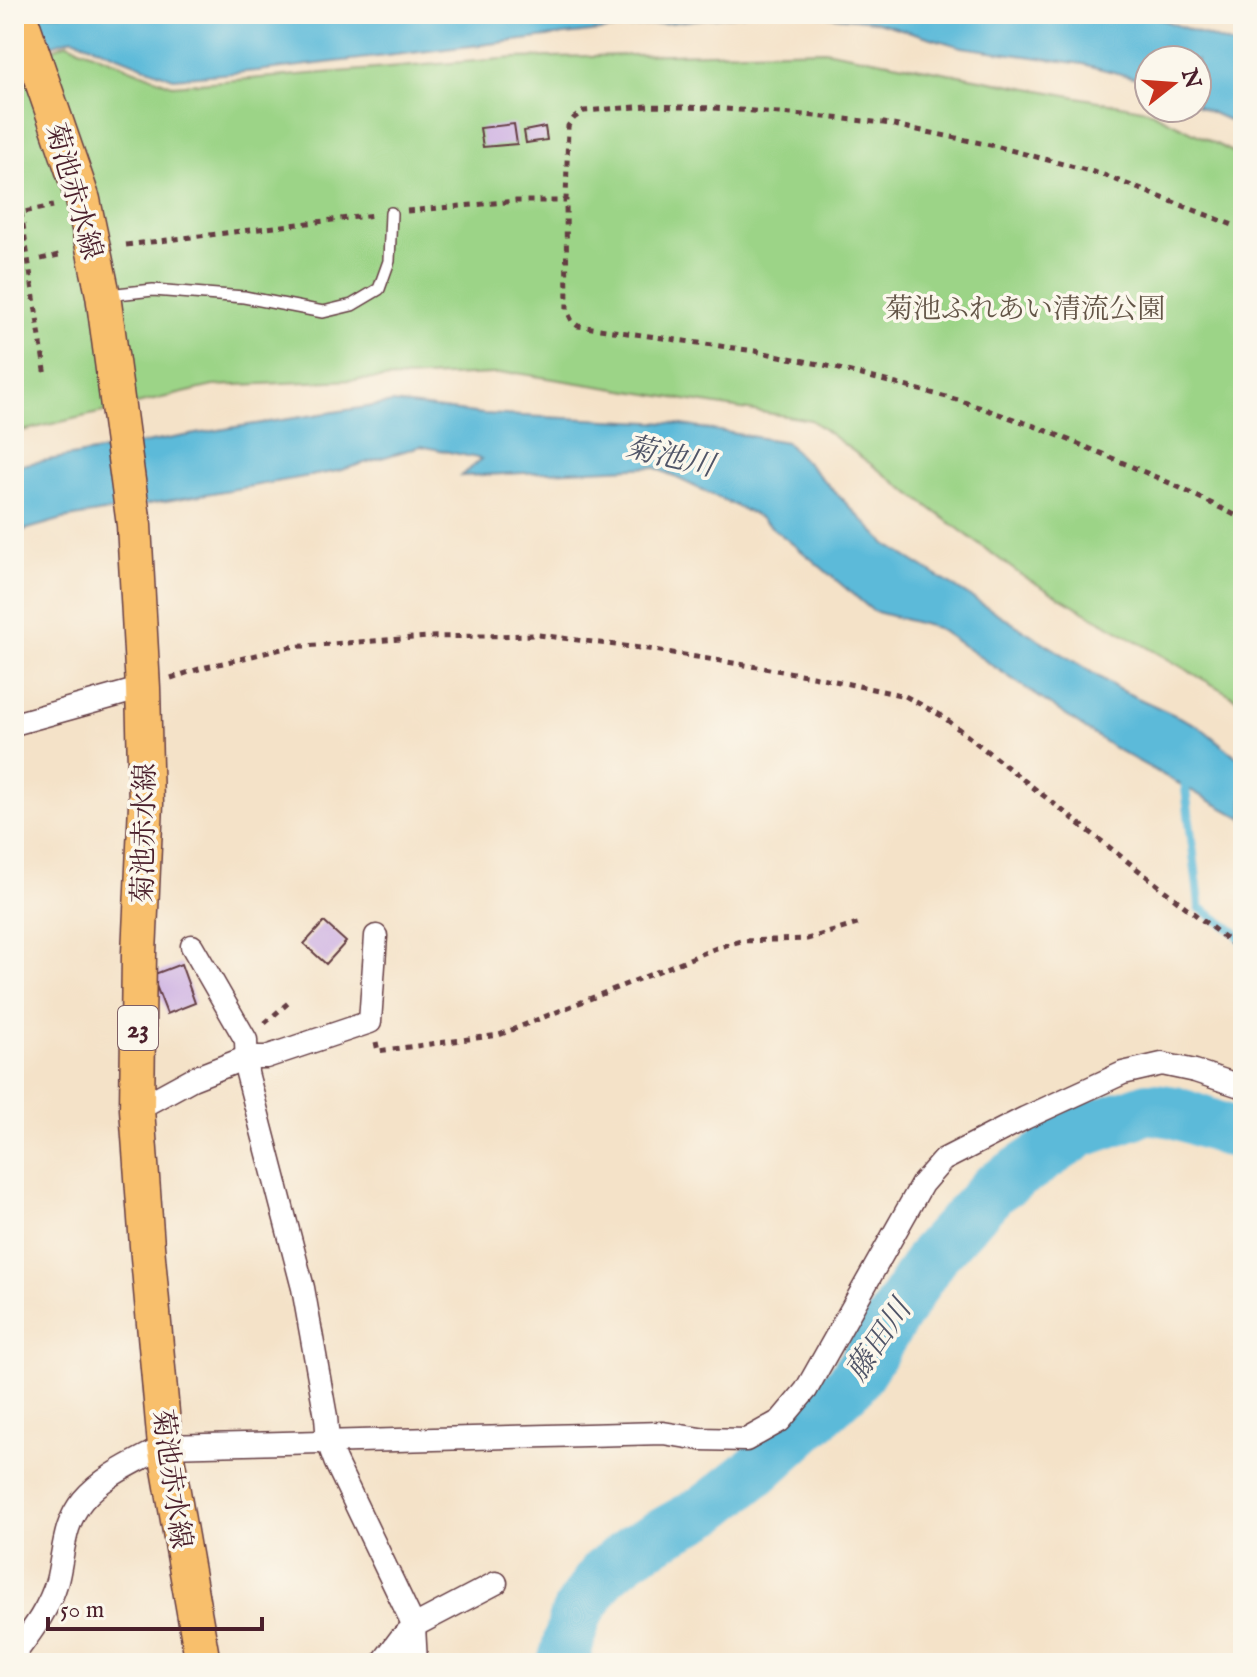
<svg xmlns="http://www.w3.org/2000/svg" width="1257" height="1677" viewBox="0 0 1257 1677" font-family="'IM FELL English','Noto Serif JP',serif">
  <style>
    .green { fill: #9cd487; stroke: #737a59; stroke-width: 2 }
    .water { fill: #5bbad9; stroke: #526c82; stroke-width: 2 }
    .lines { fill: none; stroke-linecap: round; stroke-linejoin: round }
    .stream { stroke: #5bbad9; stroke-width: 9 }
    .river { stroke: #5bbad9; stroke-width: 52 }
    .building { fill: #ccafe2 }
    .service-casing { stroke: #643c43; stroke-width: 14 }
    .minor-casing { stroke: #643c43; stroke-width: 25 }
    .primary-casing { stroke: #643c43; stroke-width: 37 }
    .path { stroke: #643c43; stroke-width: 5; stroke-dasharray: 6 6; stroke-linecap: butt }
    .service { stroke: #fff; stroke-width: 11 }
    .minor { stroke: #fff; stroke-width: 22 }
    .primary { stroke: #f8bf6c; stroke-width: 34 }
    .path-bridge { stroke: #643c43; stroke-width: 5; stroke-dasharray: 6 6; stroke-linecap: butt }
    .labels { text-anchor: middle; stroke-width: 7; stroke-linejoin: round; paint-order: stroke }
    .shield { fill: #fbf7ec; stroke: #7f6065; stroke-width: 2 }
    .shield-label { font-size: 26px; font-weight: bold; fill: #4a1f2b }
    .street-label { font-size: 28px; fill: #4a1f2b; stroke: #fbf7ec }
    .park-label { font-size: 28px; fill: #635547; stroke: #fbf7ec }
    .water-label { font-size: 30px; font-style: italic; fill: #505568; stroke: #fbf7ec }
  </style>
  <rect width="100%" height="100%" fill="#fbf7ec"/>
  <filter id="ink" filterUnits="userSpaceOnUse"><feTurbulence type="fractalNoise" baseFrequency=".0125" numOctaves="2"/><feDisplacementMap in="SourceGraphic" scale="16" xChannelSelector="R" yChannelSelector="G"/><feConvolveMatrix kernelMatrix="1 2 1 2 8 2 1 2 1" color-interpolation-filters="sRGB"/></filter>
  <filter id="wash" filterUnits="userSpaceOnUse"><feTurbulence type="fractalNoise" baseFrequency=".006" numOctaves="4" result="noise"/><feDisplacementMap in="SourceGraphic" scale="32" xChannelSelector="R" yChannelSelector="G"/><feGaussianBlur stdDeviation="1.8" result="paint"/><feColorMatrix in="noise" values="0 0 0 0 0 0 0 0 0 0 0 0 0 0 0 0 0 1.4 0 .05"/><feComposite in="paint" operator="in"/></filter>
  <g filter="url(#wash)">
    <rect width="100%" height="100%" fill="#f4e2c8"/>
    <path class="green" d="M67,43L172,85L515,58L824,50L1147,110L1243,157V702L1021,575L811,420L516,373L213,386L14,433V65Z"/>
    <g class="water">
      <path d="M14,14H745L257,71L173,78L73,38L14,57Z"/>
      <path d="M807,14H1146L1243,49V125L1237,124L1197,106V60H1149V84L1136,78L1083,64L962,47L874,21Z"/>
      <path d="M393,403L483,414L670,423L786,442L886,544L1120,690L1199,726L1243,762V819L1114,748L937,628L873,611L810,558L759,517L654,467L461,476L482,459L421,446L338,471L63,519L14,533V466L236,427Z"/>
    </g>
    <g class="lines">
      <path class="stream" d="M1184,776L1200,908L1234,931L1243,942"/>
      <path class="river" d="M563,1663L576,1615L603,1574L632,1551L709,1508L756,1471L852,1383L933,1255L994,1189L1080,1132L1148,1108L1174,1112L1225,1130L1243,1133"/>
    </g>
    <g id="blocks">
      <g class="building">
        <path d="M514,124L517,144L483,147L480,128Z"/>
        <path d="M545,127L547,140L526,143L524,131Z"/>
        <path d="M324,922L346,942L326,964L304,944Z"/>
        <path d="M181,964L195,1003L167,1014L152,975Z"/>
      </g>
    </g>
  </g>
  <g filter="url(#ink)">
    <use href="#blocks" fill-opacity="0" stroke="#643c43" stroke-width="2"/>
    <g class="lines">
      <defs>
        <path id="service" d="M108,295L153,290L244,297L323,312L352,305L379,289L389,261L391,213"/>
        <g id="minor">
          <path d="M14,724L143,688"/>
          <path d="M192,946L246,1040L247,1073L303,1288L326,1417L328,1442L335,1461L414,1626L416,1663"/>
          <path d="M137,1109L192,1079L248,1057H266L370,1022L376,936"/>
          <path d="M14,1655C31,1632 49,1609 57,1581C64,1553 63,1524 83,1500C104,1475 138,1461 165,1446L663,1433L700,1439L746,1440L780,1421L806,1390L922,1184L943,1160L1025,1118L1123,1073L1162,1064L1195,1071L1243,1087"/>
          <path d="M382,1663L400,1639L414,1626L496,1583"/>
        </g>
        <path id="primary" d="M19,14L83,200L103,295L134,525L143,688L146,804L139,953L137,1109L147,1246L165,1446L203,1663"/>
      </defs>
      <use href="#service" class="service-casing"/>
      <use href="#minor" class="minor-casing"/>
      <use href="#primary" class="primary-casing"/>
      <g class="path">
        <path d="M407,211L516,201H566"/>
        <path d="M14,214L53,206"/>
        <path d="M1243,229L1101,174L995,146L884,123L805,115L713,108L649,106L584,111L574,118L568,126L566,201L567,311L572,321L578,326L755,351L824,365L958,400L1040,428L1105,455L1172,484L1243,519"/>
        <path d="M126,245L374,215"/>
        <path d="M41,259L63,254"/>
        <path d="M14,265L15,264"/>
        <path d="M171,678L202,668L290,647L428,637L538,635L648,649L812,676L905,696L942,716L1243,952"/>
        <path d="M265,1023L288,1003"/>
        <path d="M376,1042L378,1051L499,1035L719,947L741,941L807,939L861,923"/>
      </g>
      <use href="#service" class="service"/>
      <use href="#minor" class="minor"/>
      <use href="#primary" class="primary"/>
      <path class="path-bridge" d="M21,212L46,377"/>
    </g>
  </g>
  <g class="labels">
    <rect class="shield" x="118" y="1006" width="40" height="44" rx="6"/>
    <g class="shield-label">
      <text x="138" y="1037">23</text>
    </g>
    <g class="street-label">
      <text transform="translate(75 191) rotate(74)" y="10">菊池赤水線</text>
      <text transform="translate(143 833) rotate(-89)" y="10">菊池赤水線</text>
      <text transform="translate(173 1479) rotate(82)" y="10">菊池赤水線</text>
    </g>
    <g class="park-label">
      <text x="1025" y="318">菊池ふれあい清流公園</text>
    </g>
    <g class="water-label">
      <text transform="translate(670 456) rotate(13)" y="10">菊池川</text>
      <text transform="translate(878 1340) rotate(-56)" y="10">藤田川</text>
    </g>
  </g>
  <rect width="1257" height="1677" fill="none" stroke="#fbf7ec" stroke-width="48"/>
  <g transform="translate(1173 84) rotate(73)"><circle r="38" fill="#fbf7ec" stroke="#b4a19f" stroke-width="2"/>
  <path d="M0-6L14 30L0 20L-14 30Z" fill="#c8321e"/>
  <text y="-12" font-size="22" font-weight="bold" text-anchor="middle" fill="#4a1f2b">N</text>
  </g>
  <path d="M48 1617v12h214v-12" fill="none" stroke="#4a1f2b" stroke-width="4"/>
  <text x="60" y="1617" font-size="24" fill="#4a1f2b" stroke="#fbf7ec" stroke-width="6" paint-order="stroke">50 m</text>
</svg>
